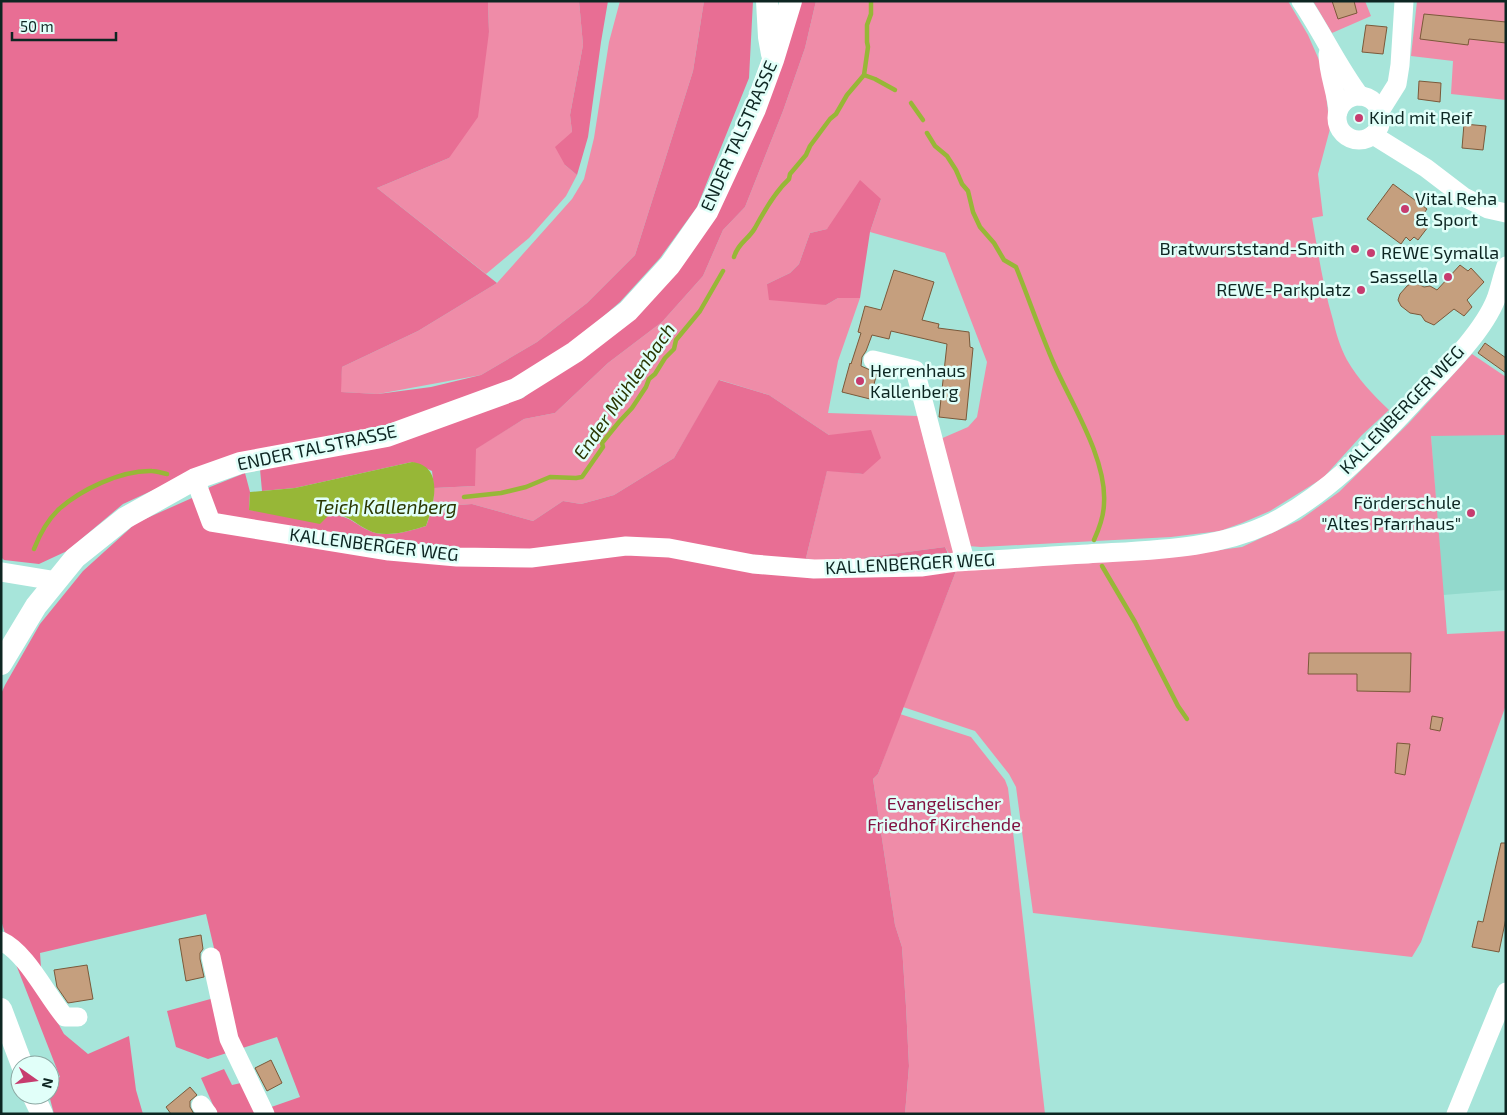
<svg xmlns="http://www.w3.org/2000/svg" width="1507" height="1115" viewBox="0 0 1507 1115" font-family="'Exo 2',sans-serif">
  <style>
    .built { fill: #92d9cc }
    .green { fill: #ef8ca8 }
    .forest { fill: #e86e94 }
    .water { fill: #97b737 }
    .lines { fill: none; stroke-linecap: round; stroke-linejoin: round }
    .stream { stroke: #97b737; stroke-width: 4.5 }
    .building { fill: #c59f7e; stroke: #7b593a }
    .minor { stroke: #fff; stroke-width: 19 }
    .major { stroke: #fff; stroke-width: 22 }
    .poi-dot { fill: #c73c6f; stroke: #e1fff9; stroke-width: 2 }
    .labels { text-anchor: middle; stroke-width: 5; stroke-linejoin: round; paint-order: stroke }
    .poi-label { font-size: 18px; fill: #0d2622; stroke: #e1fff9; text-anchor: start }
    .street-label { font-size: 18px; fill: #0d2622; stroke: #e1fff9 }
    .park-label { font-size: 18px; fill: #811140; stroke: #e1fff9 }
    .water-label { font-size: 19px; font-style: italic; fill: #2a3702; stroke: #e1fff9 }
  </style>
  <rect width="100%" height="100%" fill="#a7e5da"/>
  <path class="built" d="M1431,435H1506V590L1443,595Z"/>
  <g class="green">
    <path d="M488,1H579L583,45L570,115L572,132L565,165L577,175L566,196L529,238L486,274L377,188L449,158L489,32Z"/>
    <path d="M620,1H704L693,71L635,255L587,303L537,342L481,375L378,394L340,392L342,367L418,331L497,283L572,199L584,179L594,138L609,42Z"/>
    <path d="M816,1H1288L1308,35L1323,69L1330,129L1318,174L1323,216L1312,218C1318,252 1323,286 1333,320C1336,333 1340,347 1347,360C1358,379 1373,395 1389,410L1362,435L1323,478L1270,511L1242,523L1220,531L1171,537L981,547L968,546L938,440L968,427L977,417L987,362L945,253L870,232L881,199L827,229L810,233L799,264L790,273L767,284L826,305L838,298H860L838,361L828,413L918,416L925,445L957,551L949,554L945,547L823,563L806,558L827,470L863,474L829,435L769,395L720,380L674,458L614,495L581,504L563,501L533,521L472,504L433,507L434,488L475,486V449L524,419L555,413L608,363L662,322L703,276L723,230L745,207L783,111L805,48Z"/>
    <path d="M1313,1H1365L1371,16L1332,33Z"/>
    <path d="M1417,1H1506V100L1451,94L1453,61L1411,56Z"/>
    <path d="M1472,354L1506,377V435L1431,436L1447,634L1506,631V705L1421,942L1412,957L1033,913L1016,787L1009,774L975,731L903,707L956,571L1169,557L1242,547L1300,520L1339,492L1408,424Z"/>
    <path d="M900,714L971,737L1005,780L1008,788L1045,1114H905L909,1066L906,1006L902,947L895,925L873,779L878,774Z"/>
  </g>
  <g class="forest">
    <path d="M1,1H488L489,32L478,117L449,158L377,188L497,283L418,331L342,367L341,392L378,394L431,387L481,375L537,342L587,303L635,255L693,71L704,1H753L749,78L697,207L660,258L620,302L570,345L512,382L384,428L188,474L123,504L67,551L39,564L4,560L1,557Z"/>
    <path d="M579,1H608L601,42L588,137L577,175L565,165L555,147L572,132L570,115L583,45Z"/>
    <path d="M798,1H816L805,48L783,111L745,207L723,230L703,276L662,322L608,363L555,413L524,419L476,449L475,486L434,488L432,471L412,462L295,488L262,491L260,469L523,398L677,272Z"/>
    <path d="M860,180L881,199L870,232L860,298H838L826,305L769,300L767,284L790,273L799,264L810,233L827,229Z"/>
    <path d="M719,380L769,395L829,435L871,430L881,458L863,474L827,471L806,558L823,563L945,547L956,571L878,774L873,779L895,925L902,947L906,1006L909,1066L905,1114H217L201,1078L224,1069L232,1085L241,1083L257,1112L300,1097L277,1037L208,1059L176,1047L167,1011L225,995L206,914L40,953L43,996L64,1034L88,1054L129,1036L136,1090L143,1114H54L49,1095L50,1082L60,1077L8,944L1,920V694L5,685L40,624L83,571L136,523L192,498L210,487L245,473L250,492L249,510L328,516C349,514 351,522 368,530C385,539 409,531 426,526L433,507L472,504L533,521L563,501L581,504L614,495L674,458Z"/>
  </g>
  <path class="water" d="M412,462C445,466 434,504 426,526C409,531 385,539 368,530C352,522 349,513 328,516L320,524L249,510L250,492L295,488Z"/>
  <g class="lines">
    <g class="stream">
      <path d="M864,75L875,79L895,90"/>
      <path d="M911,103L923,120"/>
      <path d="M927,133L935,146L947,156L956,170L962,184L968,191L973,212L980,227L994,243L1004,260L1016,267C1029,299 1040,332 1054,364C1071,403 1107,459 1104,503C1104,515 1099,529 1094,540"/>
      <path d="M734,257C738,243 748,240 755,228C764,211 775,192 789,179L790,174L806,155L810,146L830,119L836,114L847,95L864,75L868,47L867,42V25L871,14V1"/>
      <path d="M464,497L501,493L526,487L550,477L576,478L582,477L603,447L602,443L619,422L632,408L646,387L649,379L655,374L665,358L674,349L676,340L700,311L723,271"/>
      <path d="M34,549C39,536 48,520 58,510C80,490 121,470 152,471C156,471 162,473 167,474"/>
      <path d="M1102,566L1135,622L1178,706L1187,719"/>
    </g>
  </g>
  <g class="building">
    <path d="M1332,1H1354L1357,13L1338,19Z"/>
    <path d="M1424,14L1506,22V43L1469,39L1468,45L1420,39Z"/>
    <path d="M1366,25L1387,27L1383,54L1362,52Z"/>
    <path d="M1419,81L1441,83L1440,102L1418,99Z"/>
    <path d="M1464,124L1486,126L1483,150L1462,148Z"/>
    <path d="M1393,184L1427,209L1422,216L1426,219L1422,223L1428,227L1418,240L1414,237L1410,241L1406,237L1401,244L1367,219Z"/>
    <path d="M1460,265L1468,271L1471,268L1484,282L1467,300L1472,307L1464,316L1454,309L1434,325L1425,321L1421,315L1410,313L1401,306L1398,300L1400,294L1407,286L1412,283L1420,285L1424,287L1430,286L1437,290Z"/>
    <path d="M894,270L934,282L922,320L939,324L938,328L969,332L970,347L973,348L966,420L939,417L947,344L891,331L889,339L872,335L866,351L862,357L861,366L877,373L870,399L842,392L850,363L851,364L861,333L858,332L865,306L881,310Z"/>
    <path d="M1485,343L1506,358V373L1478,353Z"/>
    <path d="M1309,653H1411L1410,692L1357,691V674H1308Z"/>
    <path d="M1432,716L1443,718L1440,731L1430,729Z"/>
    <path d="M1397,743L1410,744L1405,775L1395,773Z"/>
    <path d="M1501,843H1506V918L1499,952L1472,947L1478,921L1483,922Z"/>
    <path d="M201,935L203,949L200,953V959L204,977L186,981L179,939Z"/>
    <path d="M87,965L93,999L68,1003L57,987L54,970Z"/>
    <path d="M271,1060L282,1083L267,1091L255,1068Z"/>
    <path d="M190,1087L197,1095L190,1101V1107L194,1114H171L166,1107Z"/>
  </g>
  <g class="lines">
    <g class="minor">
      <path d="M1301,1C1322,32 1338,67 1360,96"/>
      <path d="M1328,54C1328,74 1337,92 1338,112"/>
      <circle cx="1359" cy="118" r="22"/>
      <path d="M1380,111L1397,84L1400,65L1404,1"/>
      <path d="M1373,135L1426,168L1464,197L1488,209L1506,213"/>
      <path d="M873,360L915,370L965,561"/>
      <path d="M195,479L211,522L389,551L457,557L531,558L626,546L669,548L753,564L814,569L921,567L956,562C1000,560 1044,556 1088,554C1151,550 1217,550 1273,522C1327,494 1371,448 1411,405C1438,376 1482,335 1496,299C1500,288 1502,277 1506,266"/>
      <path d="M1,572L56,581"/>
      <path d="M1,941C26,952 47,996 65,1017H78"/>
      <path d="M211,957L229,1039L265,1114"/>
      <path d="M201,1105L208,1114"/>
      <path d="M1456,1114L1506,992"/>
    </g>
    <g class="major">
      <path d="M767,1L769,37L772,54"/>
      <path d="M1,664L36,606L75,558L125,518L195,479L240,463L387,436L516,389L575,352L628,311L670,265L707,212L755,109L773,60L791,1"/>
      <path d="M1,1009L22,1065"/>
      <path d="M33,1095L42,1114"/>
    </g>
  </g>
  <g class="poi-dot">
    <circle cx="1359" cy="118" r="5"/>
    <circle cx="1405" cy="209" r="5"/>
    <circle cx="1355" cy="249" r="5"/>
    <circle cx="1371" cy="253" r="5"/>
    <circle cx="1448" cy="277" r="5"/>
    <circle cx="1361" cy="290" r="5"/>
    <circle cx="860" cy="381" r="5"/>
    <circle cx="1471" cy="513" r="5"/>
  </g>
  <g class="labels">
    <g class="poi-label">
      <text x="1369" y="124">Kind mit Reif</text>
      <text x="1415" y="205">Vital Reha<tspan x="1415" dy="21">&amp; Sport</tspan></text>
      <text x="1345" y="255" text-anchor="end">Bratwurststand-Smith</text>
      <text x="1381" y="259">REWE Symalla</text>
      <text x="1438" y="283" text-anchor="end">Sassella</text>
      <text x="1351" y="296" text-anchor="end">REWE-Parkplatz</text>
      <text x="870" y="377">Herrenhaus<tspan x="870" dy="21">Kallenberg</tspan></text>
      <text x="1461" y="509" text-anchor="end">Förderschule<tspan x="1461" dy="21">"Altes Pfarrhaus"</tspan></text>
    </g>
    <g class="street-label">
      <text transform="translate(739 136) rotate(-66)" y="6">ENDER TALSTRASSE</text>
      <text transform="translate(1402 410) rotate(-46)" y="6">KALLENBERGER WEG</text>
      <text transform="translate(317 448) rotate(-12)" y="6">ENDER TALSTRASSE</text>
      <text transform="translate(374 545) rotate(7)" y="6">KALLENBERGER WEG</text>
      <text transform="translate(910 564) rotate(-3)" y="6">KALLENBERGER WEG</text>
    </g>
    <g class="park-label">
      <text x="944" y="810">Evangelischer<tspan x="944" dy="21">Friedhof Kirchende</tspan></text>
    </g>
    <g class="water-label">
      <text transform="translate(624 391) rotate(-55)" y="7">Ender Mühlenbach</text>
      <text x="386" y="514">Teich Kallenberg</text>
    </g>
  </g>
  <rect width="1507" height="1115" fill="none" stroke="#0d2622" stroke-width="5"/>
  <g transform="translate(35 1080) rotate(104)"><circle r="24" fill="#e1fff9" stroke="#8ca8a3"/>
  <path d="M0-4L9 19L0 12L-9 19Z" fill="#c73c6f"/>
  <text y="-8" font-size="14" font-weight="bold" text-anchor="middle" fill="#0d2622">N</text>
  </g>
  <path d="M12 32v8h104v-8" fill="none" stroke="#0d2622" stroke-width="2.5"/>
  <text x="20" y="32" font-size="15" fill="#0d2622" stroke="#e1fff9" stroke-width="4" paint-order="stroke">50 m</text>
</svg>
